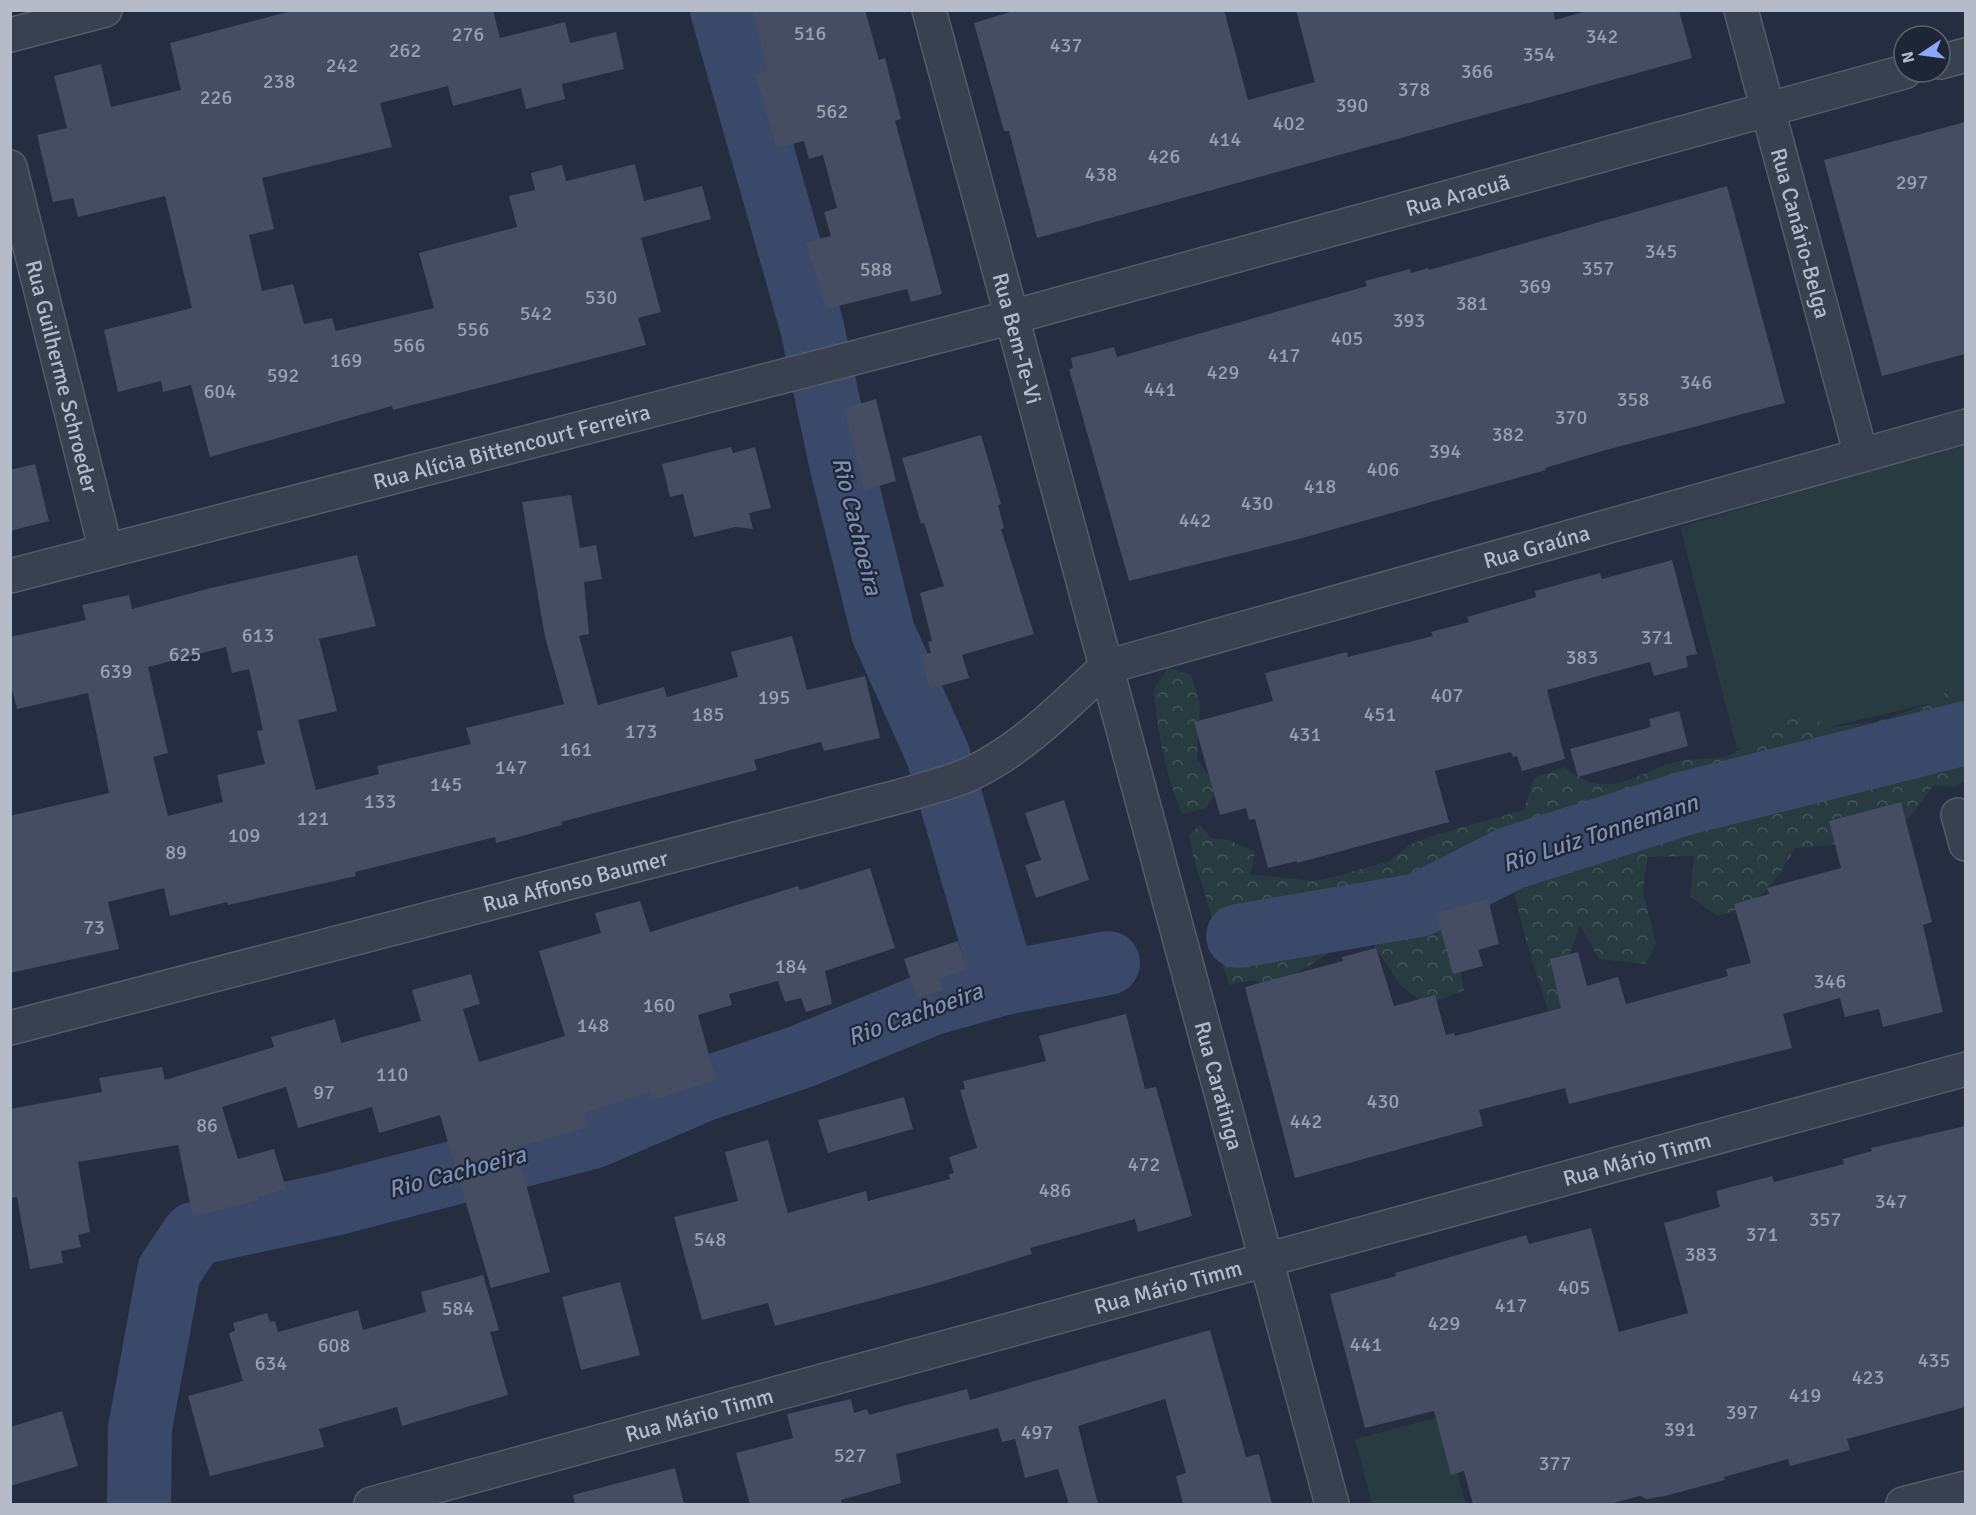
<svg xmlns="http://www.w3.org/2000/svg" width="1976" height="1515" viewBox="0 0 1976 1515" font-family="Signika,sans-serif">
  <style>
    .green { fill: #273b41 }
    .forest { fill: url(#forest-crowns) }
    .lines { fill: none; stroke-linecap: round; stroke-linejoin: round }
    .river { stroke: #3a4969; stroke-width: 64 }
    .building { fill: #444d62; fill-rule: evenodd }
    .street-casing { stroke: #545b6a; stroke-width: 36 }
    .street { stroke: #394050; stroke-width: 33 }
    .labels { text-anchor: middle; stroke-width: 4.5; stroke-linejoin: round; paint-order: stroke }
    .number-label { font-size: 20px; fill: #9aa0b0 }
    .street-label { font-size: 22px; fill: #b6bbca; stroke: #1e2535 }
    .water-label { font-size: 24px; font-style: italic; fill: #7c8eb2; stroke: #1e2535 }
  </style>
  <defs>
    <pattern id="forest-crowns" width="20" height="18" patternUnits="userSpaceOnUse" patternTransform="scale(1.5)"><rect width="20" height="18" fill="#273b41"/><path d="M2 6a3 3 0 1 1 6 0M12 15a3 3 0 1 1 6 0" fill="none" stroke="#44555b"/></pattern>
  </defs>
  <rect width="100%" height="100%" fill="#252d40"/>
  <g class="green">
    <path d="M1965,443V695L1737,749L1680,527Z"/>
    <path d="M1442,1416L1466,1504H1372L1355,1439Z"/>
  </g>
  <g class="forest">
    <path d="M1169,667L1191,675L1200,704L1197,759L1218,789L1206,808L1182,814C1164,774 1159,733 1153,690Z"/>
    <path d="M1946,692L1965,696V723C1850,748 1734,778 1621,814C1577,828 1527,838 1491,868L1556,851L1627,825L1754,796L1831,772L1965,741V781L1954,787L1933,786C1921,803 1910,820 1892,832C1875,843 1817,846 1795,848C1774,885 1760,906 1717,916L1690,896L1694,856L1647,857L1643,892L1656,943L1646,964L1599,959L1580,925L1567,962L1588,1012L1549,1014L1528,947L1514,893L1478,905L1456,944L1464,990L1426,1006L1400,985L1373,944L1339,947L1272,988L1254,980L1229,985L1218,952L1287,931L1354,915L1418,912L1450,894L1356,904L1292,918L1215,927L1193,856L1189,835L1200,824L1211,838L1229,840L1255,852L1250,874L1314,881L1337,876L1389,861L1408,846L1431,836L1524,810L1534,778L1564,767C1609,804 1634,772 1679,761C1693,758 1723,760 1734,753C1750,743 1764,727 1778,713L1808,714L1831,727L1876,722L1931,703Z"/>
  </g>
  <g class="lines">
    <g class="river">
      <path d="M1238,936L1419,905L1511,858L1686,803L1966,733"/>
      <path d="M1004,983L1108,963"/>
      <path d="M139,1504L140,1428L169,1271L194,1234L333,1204L592,1137L702,1090L800,1057L930,1004L1004,983L938,755L883,632L841,463L812,327L722,10"/>
    </g>
  </g>
  <g class="building">
    <path d="M295,10H493L500,38L565,22L570,43L616,32L624,69L562,84L565,99L526,109L521,88L453,106L448,86L380,103L392,147L262,178L274,229L249,235L262,291L293,284L304,324L332,318L336,331L434,308L419,253L517,227L509,196L535,190L531,173L562,165L566,181L635,164L644,201L702,186L711,219L641,238L661,312L638,318L646,345L393,410L392,406L210,457L191,385L163,392L161,381L118,392L104,330L192,308L165,196L78,217L73,198L53,202L37,135L67,128L54,76L101,64L111,107L181,90L170,43Z"/>
    <path d="M752,10H865L879,60L885,58L901,119L895,121L942,294L911,302L907,289L826,309L806,242L831,236L824,212L837,208L823,155L809,159L804,141L777,148L755,74L768,71Z"/>
    <path d="M1017,10H1224L1248,100L1315,82L1296,10H1553L1555,20L1590,10H1679L1692,58L1037,238L1009,131H1004L974,23Z"/>
    <path d="M1965,122V354L1882,376L1824,160Z"/>
    <path d="M1727,186L1785,403L1606,450L1545,468L1546,470L1295,540L1129,581L1069,369L1073,368L1071,358L1114,347L1117,357L1367,286L1365,281L1410,269L1411,273L1428,268L1429,270Z"/>
    <path d="M876,399L896,481L864,490L844,408Z"/>
    <path d="M981,435L1001,504L998,505L1004,528L1001,529L1034,634L962,655L969,678L930,689L921,655L931,653L928,642L932,641L920,593L944,586L924,523L921,524L902,458Z"/>
    <path d="M731,447L733,453L755,447L771,508L749,513L753,529L735,527L694,537L683,494L670,497L662,464Z"/>
    <path d="M35,464L49,521L10,531V470Z"/>
    <path d="M571,495L580,548L596,545L602,579L584,582L589,634L579,636L598,705L664,687L667,697L738,677L731,652L792,636L807,690L865,676L880,738L824,751L821,742L754,760L757,770L561,822L562,825L496,843L495,837L355,872L356,876L228,905L227,902L170,916L164,888L108,902L119,949L10,973V816L109,793L88,693L17,709L10,682V637L86,620L82,605L129,595L132,609L211,588L357,555L376,626L319,639L337,711L298,720L316,790L379,774L377,766L471,744L466,728L564,704L545,637L522,502ZM226,647L232,673L249,669L263,730L257,731L265,764L217,775L223,802L168,816L153,757L168,753L148,667Z"/>
    <path d="M1672,560L1697,654L1686,656L1688,667L1654,676L1650,662L1547,690L1565,759L1522,771L1517,756L1513,757L1511,752L1435,771L1449,822L1297,863V861L1268,868L1255,819L1249,820L1246,808L1220,815L1194,722L1273,701L1265,673L1347,652L1348,657L1433,636L1431,632L1469,622L1467,617L1536,597L1535,591L1600,573L1602,579Z"/>
    <path d="M1679,711L1688,746L1578,777L1570,749L1651,727L1649,719Z"/>
    <path d="M1064,800L1089,880L1036,898L1025,865L1041,860L1025,813Z"/>
    <path d="M1901,802L1932,922L1923,925L1943,1012L1883,1027L1879,1009L1845,1017L1840,998L1783,1014L1792,1048L1569,1104L1565,1088L1479,1110L1483,1126L1295,1178L1245,987L1343,961L1342,957L1376,948L1394,1006L1435,995L1446,1035L1454,1033L1455,1036L1561,1008L1550,959L1578,952L1587,986L1618,977L1626,1004L1728,976L1726,969L1751,963L1734,904L1769,894L1767,888L1841,868L1829,821Z"/>
    <path d="M870,868L895,948L825,971L832,1004L806,1012L801,998L785,1002L778,981L729,994L732,1005L698,1015L716,1080L653,1100L650,1092L584,1113L588,1127L516,1148L550,1272L491,1288L440,1115L379,1133L372,1107L298,1128L286,1087L222,1107L238,1159L274,1149L286,1189L257,1197L258,1200L193,1217L178,1145L78,1162L90,1232L78,1235L81,1247L61,1251L63,1263L30,1269L17,1197L10,1198V1109L102,1092L99,1078L162,1067L165,1080L274,1047L271,1037L335,1019L341,1043L421,1021L412,990L471,974L480,1004L463,1009L479,1062L565,1036L539,951L601,933L595,913L640,901L650,932L798,886L800,890Z"/>
    <path d="M1488,899L1499,944L1478,950L1483,966L1453,974L1436,913Z"/>
    <path d="M958,941L967,969L939,979L943,990L917,998L904,959Z"/>
    <path d="M1126,1014L1145,1089L1156,1087L1192,1216L1138,1232L1135,1219L1030,1248L1032,1254L930,1285L775,1326L768,1303L702,1320L674,1217L738,1201L725,1152L768,1140L788,1213L866,1191L868,1201L950,1179L949,1174L954,1173L949,1157L977,1148L960,1090L965,1089L963,1081L1046,1061L1039,1036Z"/>
    <path d="M904,1097L913,1129L828,1153L818,1120Z"/>
    <path d="M1965,1126V1407L1847,1439L1850,1450L1790,1466L1788,1459L1724,1477L1725,1480L1665,1496L1647,1499L1640,1496L1609,1504H1473L1464,1471L1451,1475L1434,1411L1365,1428L1330,1294L1396,1276L1395,1273L1526,1235L1529,1244L1591,1228L1619,1332L1688,1313L1664,1223L1720,1207L1716,1191L1772,1176L1774,1182L1844,1164L1843,1159L1872,1151L1871,1148Z"/>
    <path d="M483,1275L499,1330L490,1332L508,1395L402,1426L397,1407L319,1429L324,1447L210,1476L188,1396L243,1381L229,1333L235,1331L233,1323L267,1313L270,1322L275,1321L278,1332L358,1310L363,1330L426,1312L421,1292Z"/>
    <path d="M620,1282L640,1355L581,1370L562,1297Z"/>
    <path d="M1210,1330L1246,1457L1259,1454L1272,1504H1183L1176,1476L1186,1473L1165,1399L1078,1426L1098,1504H1069L1058,1469L1025,1478L1015,1439L1002,1442L998,1428L896,1454L901,1483L841,1500L842,1504H750L736,1453L793,1438L787,1414L851,1399L854,1413L867,1409L869,1415L967,1389L970,1400Z"/>
    <path d="M62,1411L78,1466L10,1486V1427Z"/>
    <path d="M675,1468L684,1504H575L573,1495Z"/>
  </g>
  <g class="lines">
    <defs>
      <g id="street">
        <path id="s1" d="M929,10L1332,1504"/>
        <path id="s2" d="M1741,10L1861,455"/>
        <path d="M10,35L105,10"/>
        <path d="M1940,62L1966,55"/>
        <path id="s3" d="M10,167L106,551"/>
        <path id="s4" d="M10,576L1012,317L1904,72"/>
        <path d="M1958,815L1966,844"/>
        <path id="s5" d="M10,1028L905,795C927,788 951,783 972,773C1024,748 1064,706 1106,667L1966,426"/>
        <path id="s6" d="M371,1504L1966,1069"/>
        <path d="M1903,1504L1966,1488"/>
      </g>
    </defs>
    <use href="#street" class="street-casing"/>
    <use href="#street" class="street"/>
  </g>
  <g class="labels">
    <g class="number-label">
      <text x="810" y="40">516</text>
      <text x="468" y="41">276</text>
      <text x="1602" y="43">342</text>
      <text x="1066" y="52">437</text>
      <text x="405" y="57">262</text>
      <text x="1539" y="61">354</text>
      <text x="342" y="72">242</text>
      <text x="1477" y="78">366</text>
      <text x="279" y="88">238</text>
      <text x="1414" y="96">378</text>
      <text x="216" y="104">226</text>
      <text x="1352" y="112">390</text>
      <text x="832" y="118">562</text>
      <text x="1289" y="130">402</text>
      <text x="1225" y="146">414</text>
      <text x="1164" y="163">426</text>
      <text x="1101" y="181">438</text>
      <text x="1912" y="189">297</text>
      <text x="1661" y="258">345</text>
      <text x="1598" y="275">357</text>
      <text x="876" y="276">588</text>
      <text x="1535" y="293">369</text>
      <text x="601" y="304">530</text>
      <text x="1472" y="310">381</text>
      <text x="536" y="320">542</text>
      <text x="1409" y="327">393</text>
      <text x="473" y="336">556</text>
      <text x="1347" y="345">405</text>
      <text x="409" y="352">566</text>
      <text x="1284" y="362">417</text>
      <text x="346" y="367">169</text>
      <text x="1223" y="379">429</text>
      <text x="283" y="382">592</text>
      <text x="1696" y="389">346</text>
      <text x="1160" y="396">441</text>
      <text x="220" y="398">604</text>
      <text x="1633" y="406">358</text>
      <text x="1571" y="424">370</text>
      <text x="1508" y="441">382</text>
      <text x="1445" y="458">394</text>
      <text x="1383" y="476">406</text>
      <text x="1320" y="493">418</text>
      <text x="1257" y="510">430</text>
      <text x="1195" y="527">442</text>
      <text x="258" y="642">613</text>
      <text x="1657" y="644">371</text>
      <text x="185" y="661">625</text>
      <text x="1582" y="664">383</text>
      <text x="116" y="678">639</text>
      <text x="1447" y="702">407</text>
      <text x="774" y="704">195</text>
      <text x="708" y="721">185</text>
      <text x="1380" y="721">451</text>
      <text x="641" y="738">173</text>
      <text x="1305" y="741">431</text>
      <text x="576" y="756">161</text>
      <text x="511" y="774">147</text>
      <text x="446" y="791">145</text>
      <text x="380" y="808">133</text>
      <text x="313" y="825">121</text>
      <text x="244" y="842">109</text>
      <text x="176" y="859">89</text>
      <text x="94" y="934">73</text>
      <text x="791" y="973">184</text>
      <text x="1830" y="988">346</text>
      <text x="659" y="1012">160</text>
      <text x="593" y="1032">148</text>
      <text x="392" y="1081">110</text>
      <text x="324" y="1099">97</text>
      <text x="1383" y="1108">430</text>
      <text x="1306" y="1128">442</text>
      <text x="207" y="1132">86</text>
      <text x="1144" y="1171">472</text>
      <text x="1055" y="1197">486</text>
      <text x="1891" y="1208">347</text>
      <text x="1825" y="1226">357</text>
      <text x="1762" y="1241">371</text>
      <text x="710" y="1246">548</text>
      <text x="1701" y="1261">383</text>
      <text x="1574" y="1294">405</text>
      <text x="1511" y="1312">417</text>
      <text x="458" y="1315">584</text>
      <text x="1444" y="1330">429</text>
      <text x="1366" y="1351">441</text>
      <text x="334" y="1352">608</text>
      <text x="1934" y="1367">435</text>
      <text x="271" y="1370">634</text>
      <text x="1868" y="1384">423</text>
      <text x="1805" y="1402">419</text>
      <text x="1742" y="1419">397</text>
      <text x="1680" y="1436">391</text>
      <text x="1037" y="1439">497</text>
      <text x="850" y="1462">527</text>
      <text x="1555" y="1470">377</text>
    </g>
    <g class="street-label">
      <text dy="8" stroke="none"><textPath href="#s4" startOffset="1497">Rua Aracuã</textPath></text>
      <text dy="8" stroke="none"><textPath href="#s2" startOffset="231">Rua Canário-Belga</textPath></text>
      <text dy="8" stroke="none"><textPath href="#s1" startOffset="340">Rua Bem-Te-Vi</textPath></text>
      <text dy="8" stroke="none"><textPath href="#s3" startOffset="216">Rua Guilherme Schroeder</textPath></text>
      <text dy="8" stroke="none"><textPath href="#s4" startOffset="518">Rua Alícia Bittencourt Ferreira</textPath></text>
      <text dy="8" stroke="none"><textPath href="#s5" startOffset="1614">Rua Graúna</textPath></text>
      <text dy="8" stroke="none"><textPath href="#s5" startOffset="584">Rua Affonso Baumer</textPath></text>
      <text dy="8" stroke="none"><textPath href="#s1" startOffset="1114">Rua Caratinga</textPath></text>
      <text dy="8" stroke="none"><textPath href="#s6" startOffset="1312">Rua Mário Timm</textPath></text>
      <text dy="8" stroke="none"><textPath href="#s6" startOffset="826">Rua Mário Timm</textPath></text>
      <text dy="8" stroke="none"><textPath href="#s6" startOffset="340">Rua Mário Timm</textPath></text>
    </g>
    <g class="water-label">
      <text transform="translate(857 526) rotate(76)" y="8">Rio Cachoeira</text>
      <text transform="translate(1600 833) rotate(-18)" y="8">Rio Luiz Tonnemann</text>
      <text transform="translate(915 1014) rotate(-20)" y="8">Rio Cachoeira</text>
      <text transform="translate(457 1172) rotate(-15)" y="8">Rio Cachoeira</text>
    </g>
  </g>
  <rect width="1976" height="1515" fill="none" stroke="#b6bbca" stroke-width="24"/>
  <g transform="translate(1922 54) rotate(257)"><circle r="28" fill="#1e2535" stroke="#5b6171" stroke-width="1.5"/>
  <path d="M0-4.5L10 22L0 15L-10 22Z" fill="#8ca9f9"/>
  <text y="-9" font-size="16" font-weight="bold" text-anchor="middle" fill="#b6bbca">N</text>
  </g>
</svg>
